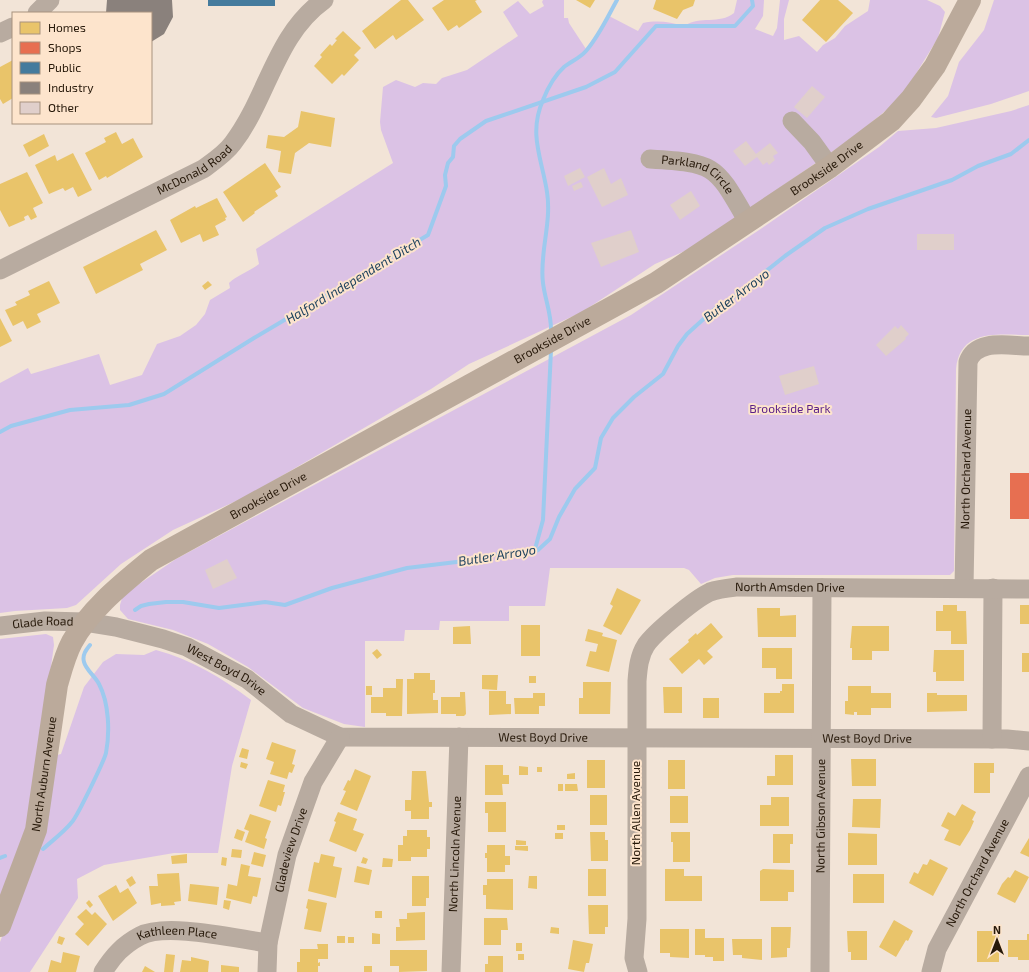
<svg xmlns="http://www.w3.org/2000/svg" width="1029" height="972" viewBox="0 0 1029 972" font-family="'Exo 2',sans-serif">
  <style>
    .green { fill: #dbc2e5 }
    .homes { fill: #e9c46a }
    .shops { fill: #e76f51 }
    .public { fill: #457b9d }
    .industry { fill: #8a817c }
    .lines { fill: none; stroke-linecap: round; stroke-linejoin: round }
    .stream { stroke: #9dcaee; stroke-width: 4 }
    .building { fill: #e0cfcb }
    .minor { stroke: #b8aba0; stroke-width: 19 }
    .major { stroke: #bbaa9b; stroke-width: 22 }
    .labels { text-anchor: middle; stroke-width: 4; stroke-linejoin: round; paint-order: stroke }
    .street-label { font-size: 12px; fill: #261809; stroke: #fde4cc }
    .park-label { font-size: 12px; fill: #591e88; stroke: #fde4cc }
    .water-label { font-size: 13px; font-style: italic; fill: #193f5c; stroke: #fde4cc }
  </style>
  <rect width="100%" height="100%" fill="#f2e4d7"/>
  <g class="green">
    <path d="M543,0H564V18H568L569,23L586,49L609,16L638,31L643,23C658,20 670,22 684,26C701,15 719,25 734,13L737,0H764L763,16L755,29L773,36L777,28L780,0H789L784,19V40L799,36L817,52L823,45L835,38L845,26L868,11L870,0H927L940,6L945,12L938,38L904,93L890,107L855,136L694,247L655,264L582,312L469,364L431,389L247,496L173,530L121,564L76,605L67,608L15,611L0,613V383L28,368L31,374L99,354L110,385L142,375L157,344L180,336L196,325L205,314L210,300L230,288L229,283C237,275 250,271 259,264L256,249L393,163L381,130L380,122L383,87L396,80L415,87L423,83L436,84L442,78L467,70L518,36L503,12L518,1L530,14L544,6L542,2Z"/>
    <path d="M994,0H1029V91L991,104L936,118L931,117L948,96L959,62L984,30Z"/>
    <path d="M1029,105V335C999,335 960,328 956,369L954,571L950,575H733L715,578L701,584L689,570L684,568H550L545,606H509V621H440L439,630H405L404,641H365V727L344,724L303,708L248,667L208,644L173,630L128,619L120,610V605L123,595L176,559L631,315L765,226L879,147L898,131L936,128L1011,111Z"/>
    <path d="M46,634L53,637L54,645L29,825L0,913V639Z"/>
    <path d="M156,650C192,660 221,677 251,700L232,766L218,853H174L104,865L77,879L78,898L30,972H0V942L13,908L53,756L61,754L84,687L103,662L116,654L144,655Z"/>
  </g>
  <g class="homes">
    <path d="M401,0H408L424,20L396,40L393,35L375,49L362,31Z"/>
    <path d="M444,0H477L475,1L482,12L459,28L457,25L448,31L432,8Z"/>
    <path d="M576,0H595L590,8Z"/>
    <path d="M656,0H695L693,6L683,10L677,19L653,9Z"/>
    <path d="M820,0H838L853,13L826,42L802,20Z"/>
    <path d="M343,31L361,48L354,55L359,60L344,76L342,74L332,84L314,66L322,57L320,55L330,44L332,46L337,40L335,39Z"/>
    <path d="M13,60V98L3,104L0,99V67Z"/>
    <path d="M301,111L335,118L331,147L309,143L295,153L291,174L278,172L281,151L266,148L268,135L284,137L298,127Z"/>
    <path d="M116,132L122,144L133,138L143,157L107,178L106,176L99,180L85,153L106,142L104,138Z"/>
    <path d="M44,134L49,146L29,157L23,145Z"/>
    <path d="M73,153L92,190L78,197L73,187L65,191L63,188L49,194L35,165L55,155L57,161Z"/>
    <path d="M265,163L281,187L275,191L278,196L254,212L255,213L243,222L223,192Z"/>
    <path d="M27,172L43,203L33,208L37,217L31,220L28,215L24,217L25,220L9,227L0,210V184Z"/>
    <path d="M217,198L227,217L225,218L226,220L215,226L219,235L203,242L200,234L181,243L170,220L195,206L196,208Z"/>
    <path d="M156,230L167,250L140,264L143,270L96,294L83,267Z"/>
    <path d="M49,281L60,303L37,314L41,322L27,329L23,321L13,326L5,310L17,305L15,302L30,295L28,291Z"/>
    <path d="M208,281L212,285L205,290L202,286Z"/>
    <path d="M0,318L12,341L0,347Z"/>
    <path d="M617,588L641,600L621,635L603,626L613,606L610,604Z"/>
    <path d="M943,605H957V611H966L967,644H951V631H936V611H943Z"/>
    <rect x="1020" y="605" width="9" height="19"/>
    <path d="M757,608H780V616L796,615V637H758Z"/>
    <path d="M711,623L723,637L707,651L713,657L704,665L699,659L682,674L669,659L689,642L688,640L696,633L697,635Z"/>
    <rect x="521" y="625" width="19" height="31"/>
    <path d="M470,626L471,644H453V627Z"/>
    <path d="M852,626H889V651H872V660H852V648H850Z"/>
    <path d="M588,629L603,633L602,636L617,640L609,672L586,666L590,651L596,652L598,644L585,641Z"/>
    <path d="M762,648H792V679H776V668H762Z"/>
    <path d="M377,649L382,655L377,659L372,653Z"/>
    <path d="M934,650H964V681H936V672H933Z"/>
    <rect x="1022" y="653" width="7" height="19"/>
    <path d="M414,673H430V680H435V693H433V700H438V713L407,714V679H414Z"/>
    <path d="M482,675H498L497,690L482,689Z"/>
    <rect x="529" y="676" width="7" height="7"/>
    <path d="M396,679H403L402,716H386V713H371V697H383V688H396Z"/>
    <path d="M583,682H611L610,714H579V698H583Z"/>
    <path d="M782,684H794V713H764V693H780V691H782Z"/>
    <rect x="366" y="686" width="6" height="9"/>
    <path d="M848,686H871V693H891V708H871V715H857V712H854V715L845,714V701H848Z"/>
    <path d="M663,687H682V713H664Z"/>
    <path d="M489,691H506V704H511V714L489,715Z"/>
    <path d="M460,692H465L466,714L464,716H456V714H441V697H460Z"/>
    <path d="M533,693H545V706H539V714H515L514,698H533Z"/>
    <path d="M927,693H937V695H967V711L927,712Z"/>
    <rect x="703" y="698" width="16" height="20"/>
    <path d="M272,742L296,750L292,764L295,765L292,773L289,772L287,779L270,774L274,762L266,759Z"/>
    <path d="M242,748L249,750L247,759L239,757Z"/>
    <path d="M775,755H793V785H767V776H775Z"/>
    <path d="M851,759H876V786H852Z"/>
    <rect x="587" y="760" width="18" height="28"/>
    <rect x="668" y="760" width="17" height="29"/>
    <path d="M241,762L248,764L246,769L240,767Z"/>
    <path d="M974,763H994V773H990V793H974Z"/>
    <path d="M485,765H503V775H509V784H502L503,795H485Z"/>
    <path d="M519,766L528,767V775H519Z"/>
    <rect x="537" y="767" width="5" height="5"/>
    <path d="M355,769L371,776L357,811L340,804L346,791L343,790L348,780L350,781Z"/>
    <path d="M412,771H426L429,802H432V807H429V819H411V811H405V800H411Z"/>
    <path d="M575,773V779H567V774Z"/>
    <path d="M268,780L285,785L283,792H285L281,806L278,805L276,812L259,806Z"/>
    <rect x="558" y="784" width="5" height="7"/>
    <path d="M565,784H577L578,791H565Z"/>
    <rect x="590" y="795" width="17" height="30"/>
    <rect x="670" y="796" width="18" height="27"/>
    <path d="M771,797H789V826H760V805H771Z"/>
    <path d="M853,799H881L880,828L852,827Z"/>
    <path d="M485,802H506V832H488V813H485Z"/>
    <path d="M962,804L976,812L972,820L974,821L970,830L960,846L944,840L949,830L941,826L948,812L955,816Z"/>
    <path d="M338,812L357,819L353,830L364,834L356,852L329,841L336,822L334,821Z"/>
    <path d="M250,814L271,821L265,838L267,839L264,849L245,842L249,831L244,829Z"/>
    <rect x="557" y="825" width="8" height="5"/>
    <path d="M237,829L245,832L242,841L234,838Z"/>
    <path d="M407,830H427V837H430V849H427V857H411V861H398V845H403V836H407Z"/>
    <path d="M590,832H605V840H608V861H591Z"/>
    <path d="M671,832H690V862H673V842H671Z"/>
    <rect x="555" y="833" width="8" height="6"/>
    <path d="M848,833L877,834V865H848Z"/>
    <path d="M773,834H793V844H790V863H773Z"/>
    <path d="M1029,838V857L1020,853Z"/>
    <path d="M516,840L526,841V845H516Z"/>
    <path d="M487,845H505V856H510V865H505V872H487V858H485V853H487Z"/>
    <path d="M515,846H528V851L515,850Z"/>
    <path d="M232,849L242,850L241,858L231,857Z"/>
    <path d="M254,852L266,855L263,867L251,864Z"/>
    <path d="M187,854V863L172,864L171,856Z"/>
    <path d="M321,854L335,857L333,866L342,868L336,898L308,891L314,862L319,863Z"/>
    <path d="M222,857L227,858L226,866L221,865Z"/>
    <path d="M363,857L368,859L366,864L361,863Z"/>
    <path d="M383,858L393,859L392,867H382Z"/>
    <path d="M930,859L948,868L933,896L909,883L914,872L918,874L923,864L927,865Z"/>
    <path d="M241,864L250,866L248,876L261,878L257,897L253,896L251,904L226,898L228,884L237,886Z"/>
    <path d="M357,866L372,870L369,885L354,882Z"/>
    <rect x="588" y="869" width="18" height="27"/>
    <path d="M665,869H684V876H702V901H665Z"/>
    <path d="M763,869L794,870V892H788V901H760V871Z"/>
    <path d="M1015,870L1029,877L1015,903L997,894L1002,884L1008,877L1010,878Z"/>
    <path d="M179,873L181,901L174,902L175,905L161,906V903L151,905L149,886H158L157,874Z"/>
    <rect x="853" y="874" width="31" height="29"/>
    <path d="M132,876L136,883L130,887L126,880Z"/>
    <path d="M412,876H429V898H426V906H412Z"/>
    <path d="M529,876H537V889L528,888Z"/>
    <path d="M487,879H513V910L486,909V895H483V885H487Z"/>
    <path d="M190,884L219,887L217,905L188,901Z"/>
    <path d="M116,885L120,893L128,888L137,903L113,921L98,896Z"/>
    <path d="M308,899L327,903L321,932L304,929L308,909L306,908Z"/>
    <path d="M89,900L93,905L90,908L86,903Z"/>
    <path d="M224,900L231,901L229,910L223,908Z"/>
    <path d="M588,905H608V927H605V934H589Z"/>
    <path d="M86,909L92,915L95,912L107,924L88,946L75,934L84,924L77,917Z"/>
    <rect x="375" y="911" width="7" height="7"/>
    <path d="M425,912V940L396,941V927H400L399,919H407V913Z"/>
    <path d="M484,918H507L508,930H501V945H484Z"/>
    <path d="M894,920L913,931L908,941L906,940L896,957L879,947Z"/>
    <path d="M551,927L559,928V934L550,933Z"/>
    <path d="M771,927H791L790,948H787V957L771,958Z"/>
    <path d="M660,929H689V958L670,957V953H660Z"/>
    <path d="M695,929H705V938H724V961H713V957H705V955H695Z"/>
    <path d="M847,931H867V960H851V952H848Z"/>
    <rect x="977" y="931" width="22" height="31"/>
    <path d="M372,933L380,934V944H372Z"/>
    <path d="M1027,934H1029V960H1018V957H1008V940H1027Z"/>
    <path d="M59,936L65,938L62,945L57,943Z"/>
    <rect x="337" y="936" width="8" height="7"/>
    <rect x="348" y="937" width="6" height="6"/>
    <path d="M732,939H762V960L742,958V955H733Z"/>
    <path d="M573,940L593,944L589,963H586L584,972L568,969Z"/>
    <rect x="516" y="943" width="6" height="8"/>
    <path d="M317,944H328V959H318V963L320,962V966H318V972H297V962H300V949H318Z"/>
    <path d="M390,950H427V971L399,972V966H390Z"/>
    <path d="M63,952L80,956L76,972H48L51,960L61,963Z"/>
    <path d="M166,954L175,955L173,972H164Z"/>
    <rect x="518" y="954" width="6" height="6"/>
    <path d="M488,956H503V972H485V964H488Z"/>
    <path d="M191,957L209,961L208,972H180L182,960L191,961Z"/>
    <path d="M221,965L239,967V972H221Z"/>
    <path d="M145,966L155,972H142Z"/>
    <rect x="364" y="966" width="8" height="6"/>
  </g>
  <rect class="shops" x="1010" y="473" width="19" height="46"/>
  <rect class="public" x="208" y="0" width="67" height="6"/>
  <path class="industry" d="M107,0H172L173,17L164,34L151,42V13H106Z"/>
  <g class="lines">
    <g class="stream">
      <path d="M551,333C552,315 545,300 543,283C539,254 552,223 547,192C542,159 528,134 543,100C547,90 555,75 564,67C571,61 579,59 586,51C599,36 607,18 617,0"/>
      <path d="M0,432L11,426L70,410L129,405L164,394L254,338L428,235L446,186L445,175L448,163L453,157L454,146L460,139L486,121L586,87L615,72L656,26H735L753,6L752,0"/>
      <path d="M532,553L535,549L543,520L551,350"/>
      <path d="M135,610L141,606L149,604L166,602H183L219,608L265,602L285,605L332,588L407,568L481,559L491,555L532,553L538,550L550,539L559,517L575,489L595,468L601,438L613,418L634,397L663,374L678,346L687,334L718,306L730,300L785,256L825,228L868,209L952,180L978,166L1011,154L1029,140"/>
      <path d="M43,849C53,840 64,832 72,822C78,815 104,761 106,753C110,732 109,703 99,684C95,676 86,670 84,662C82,655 86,650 90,645"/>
      <path d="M0,858L5,856"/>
    </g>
  </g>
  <g class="building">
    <path d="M812,86L825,97L807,118L794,107Z"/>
    <path d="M746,141L756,154L770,143L778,153L773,156L775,160L769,165L767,162L763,165L757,157L745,166L733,151Z"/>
    <path d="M580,168L585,177L568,186L564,176Z"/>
    <path d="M604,168L611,184L621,178L628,195L602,207L587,177Z"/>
    <path d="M581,182L583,187L574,191L572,186Z"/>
    <path d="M691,191L700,206L680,220L670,205Z"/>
    <path d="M631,230L639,252L601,267L591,243Z"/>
    <rect x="917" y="234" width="37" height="16"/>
    <path d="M901,325L909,334L905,338L906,339L886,356L876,345L895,326L898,329Z"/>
    <path d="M814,366L819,384L785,395L779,376Z"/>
    <path d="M227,559L237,578L213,589L205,570Z"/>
  </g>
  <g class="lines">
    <g class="minor">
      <path d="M37,13L50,0"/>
      <path d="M0,33L13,27"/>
      <path d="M792,121L812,142L830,167"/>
      <path id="s1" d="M650,159C717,163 715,165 748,222"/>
      <path id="s2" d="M0,270L203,169C214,161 225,154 233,143C268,97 275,35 324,0"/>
      <path id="s3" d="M964,588L968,362C976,338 1009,346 1029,346"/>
      <path id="s4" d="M0,626L45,621L85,622L116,627L163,639L187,647L247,679L291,714L340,737L1007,739L1029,741"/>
      <path d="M992,739L993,588"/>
      <path id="s5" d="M103,972C113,956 123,945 140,936C166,922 237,939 268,943"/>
      <path id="s6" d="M267,972L268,943L287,855L313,782L340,737"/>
      <path id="s7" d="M451,972L459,737"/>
      <path id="s8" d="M638,972L634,958L637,919V681C638,668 639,656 646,645C655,632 695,599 710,592C718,589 728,588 737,587L1029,589"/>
      <path id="s9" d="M820,972L822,588"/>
      <path id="s10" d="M931,972L937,949L1029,776"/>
    </g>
    <path class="major" id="s11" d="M0,926L36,830L57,685C61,671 65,655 72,642C90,609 122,584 151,560L656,283L830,167L891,121L911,99L935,66L970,0"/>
  </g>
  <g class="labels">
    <g class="street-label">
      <text dy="4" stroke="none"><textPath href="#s2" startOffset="219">McDonald Road</textPath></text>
      <text dy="4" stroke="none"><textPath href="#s11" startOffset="1191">Brookside Drive</textPath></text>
      <text dy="4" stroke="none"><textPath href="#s1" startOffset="52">Parkland Circle</textPath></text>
      <text dy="4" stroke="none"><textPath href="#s11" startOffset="867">Brookside Drive</textPath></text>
      <text dy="4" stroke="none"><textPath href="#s3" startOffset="119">North Orchard Avenue</textPath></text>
      <text dy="4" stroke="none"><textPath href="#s11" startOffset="543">Brookside Drive</textPath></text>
      <text dy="4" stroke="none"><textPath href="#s8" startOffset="493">North Amsden Drive</textPath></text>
      <text dy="4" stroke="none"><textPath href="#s4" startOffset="43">Glade Road</textPath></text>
      <text dy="4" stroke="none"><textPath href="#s4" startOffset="236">West Boyd Drive</textPath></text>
      <text dy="4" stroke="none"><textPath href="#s4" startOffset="572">West Boyd Drive</textPath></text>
      <text dy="4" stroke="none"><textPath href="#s4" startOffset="896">West Boyd Drive</textPath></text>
      <text dy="4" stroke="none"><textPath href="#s11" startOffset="159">North Auburn Avenue</textPath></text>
      <text transform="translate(636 813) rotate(-90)" y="4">North Allen Avenue</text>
      <text dy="4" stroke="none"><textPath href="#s9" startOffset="156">North Gibson Avenue</textPath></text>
      <text dy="4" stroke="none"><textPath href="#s6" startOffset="125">Gladeview Drive</textPath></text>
      <text dy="4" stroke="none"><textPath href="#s7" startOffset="118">North Lincoln Avenue</textPath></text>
      <text dy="4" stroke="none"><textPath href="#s10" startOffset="110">North Orchard Avenue</textPath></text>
      <text dy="4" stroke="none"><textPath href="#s5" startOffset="90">Kathleen Place</textPath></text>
    </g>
    <g class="park-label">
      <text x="790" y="413">Brookside Park</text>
    </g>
    <g class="water-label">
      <text transform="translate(353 280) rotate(-31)" y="5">Halford Independent Ditch</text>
      <text transform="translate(736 295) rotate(-37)" y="5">Butler Arroyo</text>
      <text transform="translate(497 555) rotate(-9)" y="5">Butler Arroyo</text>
    </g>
  </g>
  <rect x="12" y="12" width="140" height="112" fill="#fde4cc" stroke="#a7927e"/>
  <rect x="20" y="22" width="20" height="12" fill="#e9c46a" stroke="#a7927e"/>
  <text x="48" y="32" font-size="12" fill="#261809">Homes</text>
  <rect x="20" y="42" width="20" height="12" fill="#e76f51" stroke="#a7927e"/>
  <text x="48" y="52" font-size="12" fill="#261809">Shops</text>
  <rect x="20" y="62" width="20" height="12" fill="#457b9d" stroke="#a7927e"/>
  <text x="48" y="72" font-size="12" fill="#261809">Public</text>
  <rect x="20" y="82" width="20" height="12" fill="#8a817c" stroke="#a7927e"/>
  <text x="48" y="92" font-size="12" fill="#261809">Industry</text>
  <rect x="20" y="102" width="20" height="12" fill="#e0cfcb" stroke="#a7927e"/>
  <text x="48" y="112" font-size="12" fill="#261809">Other</text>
  <g transform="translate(997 940)" stroke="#fde4cc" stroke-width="3" paint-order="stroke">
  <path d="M0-3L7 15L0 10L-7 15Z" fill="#261809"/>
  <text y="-6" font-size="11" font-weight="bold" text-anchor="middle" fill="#261809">N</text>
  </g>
</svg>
